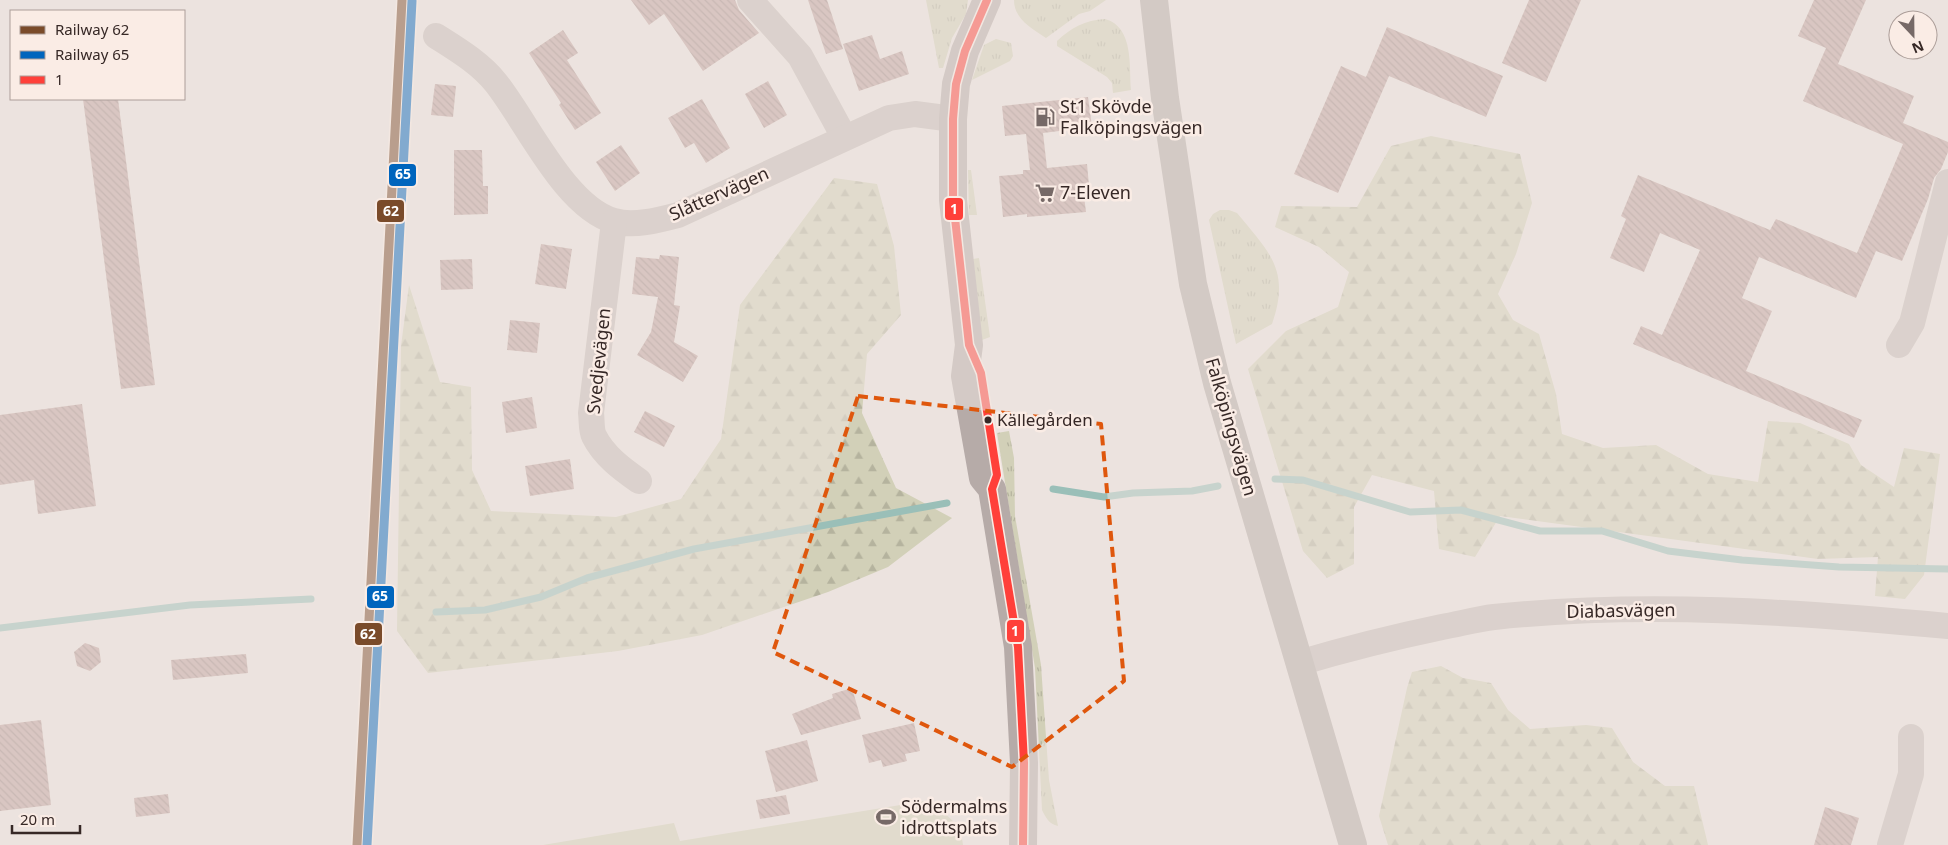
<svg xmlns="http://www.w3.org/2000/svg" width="1948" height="845" viewBox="0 0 1948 845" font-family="'Noto Sans',sans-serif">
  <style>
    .grass { fill: url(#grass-tufts) }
    .forest { fill: url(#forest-firs) }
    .pitch { fill: #d2d0b8 }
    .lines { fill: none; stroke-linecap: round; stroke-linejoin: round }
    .stream { stroke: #9abfb8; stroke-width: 7 }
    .building { fill: url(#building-back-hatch) }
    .street { stroke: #c5bbb8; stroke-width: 26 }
    .secondary { stroke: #b6aba8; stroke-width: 28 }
    .primary { stroke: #b4aaa7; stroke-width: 28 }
    .bus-1-casing { stroke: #faece5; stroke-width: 11 }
    .bus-1 { stroke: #ff403a; stroke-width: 8 }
    .rail-1-casing { stroke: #faece5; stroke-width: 12 }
    .rail-2-casing { stroke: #faece5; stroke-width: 12 }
    .rail-1 { stroke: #7a4b2a; stroke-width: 9 }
    .rail-2 { stroke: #0065bd; stroke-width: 9 }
    .marked { fill: none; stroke: #df570d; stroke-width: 4; stroke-dasharray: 10 6; stroke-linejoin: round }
    .bus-dot { fill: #362826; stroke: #faece5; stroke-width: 2 }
    .labels { text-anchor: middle; stroke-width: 5; stroke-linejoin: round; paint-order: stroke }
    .bus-label { font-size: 17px; fill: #362826; stroke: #faece5; text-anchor: start }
    .poi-label { font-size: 18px; fill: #362826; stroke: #faece5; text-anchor: start }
    .street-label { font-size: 18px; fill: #362826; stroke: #faece5 }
    .line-badge { stroke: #faece5; stroke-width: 2 }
    .badge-label { font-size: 14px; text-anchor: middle; font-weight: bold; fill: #fff }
  </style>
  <defs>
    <pattern id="grass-tufts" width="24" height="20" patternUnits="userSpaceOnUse" patternTransform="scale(1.25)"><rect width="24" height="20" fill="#d2d0b8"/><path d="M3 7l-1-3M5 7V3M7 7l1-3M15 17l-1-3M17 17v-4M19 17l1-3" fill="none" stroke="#b5b39e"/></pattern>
    <pattern id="forest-firs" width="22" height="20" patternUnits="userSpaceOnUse" patternTransform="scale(1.25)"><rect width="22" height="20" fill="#d2d0b8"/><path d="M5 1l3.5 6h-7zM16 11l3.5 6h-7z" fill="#b5b39e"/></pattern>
    <pattern id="building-back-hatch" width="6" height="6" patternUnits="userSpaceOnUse" patternTransform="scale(1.25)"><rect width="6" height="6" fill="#c1a3a0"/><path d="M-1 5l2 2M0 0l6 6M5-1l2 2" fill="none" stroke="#9e8582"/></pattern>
  </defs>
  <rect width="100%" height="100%" fill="#ece3df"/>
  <g class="grass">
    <path d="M926,0H968L966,14L952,38L943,68H939Z"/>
    <path d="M1014,0H1106L1090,11L1079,14L1046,38C1031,28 1014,19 1014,0Z"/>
    <path d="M1105,19C1134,27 1129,66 1131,90L1113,93L1112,83L1107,77L1057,46V41C1071,28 1085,20 1105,19Z"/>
    <path d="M996,39L1011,43L1013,56L1010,61L972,80L984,45Z"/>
    <path d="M968,170H971L977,215H969Z"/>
    <path d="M1220,210H1229L1237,213C1269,252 1291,270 1272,324L1236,344L1209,220L1213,214Z"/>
    <path d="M979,258L990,337L982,340L973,259Z"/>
    <path d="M1009,431L1014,458L1015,516L1041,665L1049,780L1058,826C1049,824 1046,818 1042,810L1035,668L997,433Z"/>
  </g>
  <g class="forest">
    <path d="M1431,136L1520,154L1532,203L1516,254L1498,294L1513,320L1539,334L1556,394L1562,434L1603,448L1656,445L1708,474L1758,482L1768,421L1800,423L1849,444L1861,465L1894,487L1904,448L1940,454L1924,575L1905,599L1875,596L1878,557L1818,559L1500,516L1475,557L1439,549L1434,491L1372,475L1354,507V564L1327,578L1303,551L1248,369L1286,331L1338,307L1349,272L1319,247L1275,227L1281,206L1357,207L1391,146Z"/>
    <path d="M834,178L877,184L894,246L901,315L867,354L862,413L896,488L952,518L888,567L828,592L702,635L618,651L428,673L397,631L401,346L409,285L440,382L471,387L472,470L491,511L616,517L681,499L721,439L740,305Z"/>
    <path d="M1441,666L1463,678L1491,683L1508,710L1530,729L1586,725L1612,728L1633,762L1665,786H1694L1708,845H1388L1379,816L1407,688L1412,672Z"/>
  </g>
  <path class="pitch" d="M925,801C944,812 961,822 963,845H543L674,823L680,841Z"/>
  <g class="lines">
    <g class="stream">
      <path d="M1275,479L1303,480L1410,512L1461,510L1540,531H1602L1668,551L1742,560L1839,567L1948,569"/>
      <path d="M1053,489L1104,497L1133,493L1192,491L1218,486"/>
      <path d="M436,612L485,610L541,597L587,578L694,549L947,503"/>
      <path d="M0,628L190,605L311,599"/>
    </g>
  </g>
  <g class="building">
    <path d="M631,0H735L739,10L759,33L703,71L664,14L649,25Z"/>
    <path d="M808,0H827L843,49L826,54Z"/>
    <path d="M1529,0H1581L1546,82L1502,63Z"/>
    <path d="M1814,0H1866L1838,64L1914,96L1903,123L1948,142V152L1941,169L1934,178L1928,199L1902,261L1876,251L1856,298L1759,257L1742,298L1772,311L1746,371L1862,420L1854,438L1633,344L1641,326L1662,335L1700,250L1660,233L1644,272L1610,258L1626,219L1621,216L1638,175L1770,230L1776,219L1857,253L1903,144L1803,101L1826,48L1798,36Z"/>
    <path d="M1387,27L1503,76L1486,117L1389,76L1338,193L1294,174L1341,66L1366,77Z"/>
    <path d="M563,30L578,53L567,60L601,113L575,130L559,105L561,103L529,53Z"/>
    <path d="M872,35L880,59L902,51L909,74L859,91L843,44Z"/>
    <path d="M768,81L787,115L764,128L745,94Z"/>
    <path d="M435,84L456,86L453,117L431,115Z"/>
    <path d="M1088,97L1092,127L1043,133L1047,168L1087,164L1090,196H1084L1086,212L1027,217V214L1003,217L999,176L1023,174V170H1030L1026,134L1005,136L1002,106Z"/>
    <path d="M83,99H118L155,385L121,389Z"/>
    <path d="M702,99L730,148L706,163L694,143L685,148L668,118Z"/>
    <path d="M621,145L640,173L615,191L596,162Z"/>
    <path d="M454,150H482L483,186H488V214L454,215Z"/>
    <path d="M541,244L572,249L566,289L535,284Z"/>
    <path d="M660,255L679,257L674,305L680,306L674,342L698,356L683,382L637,355L651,332L658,297L632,294L636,257L659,259Z"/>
    <path d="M472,259L473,289L441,290L440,260Z"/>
    <path d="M510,320L540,323L537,353L507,350Z"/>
    <path d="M532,397L537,428L506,433L502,402Z"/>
    <path d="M82,404L96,506L38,514L34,480L0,485V415Z"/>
    <path d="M645,411L675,426L664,447L634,432Z"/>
    <path d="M570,459L574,489L530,496L525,466Z"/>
    <path d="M85,643L99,648L101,662L90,671L77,666L74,652Z"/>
    <path d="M246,654L248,673L173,680L171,660Z"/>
    <path d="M852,688L861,719L801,735L792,714L833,698L832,694Z"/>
    <path d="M41,720L51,805L0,811V725Z"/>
    <path d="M914,723L920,751L905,754L907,761L883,767L881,760L869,763L862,735Z"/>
    <path d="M807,740L818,781L776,792L765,751Z"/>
    <path d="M168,794L170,813L136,817L134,798Z"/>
    <path d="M786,795L790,814L760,819L756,800Z"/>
    <path d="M1825,807L1859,818L1851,845H1814Z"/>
  </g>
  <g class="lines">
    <g class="street">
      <path d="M750,0L800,56L844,137"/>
      <path d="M436,36C458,50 480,63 496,83C527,122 565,207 614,221C633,227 659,220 678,215L889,118L915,114L953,119"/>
      <path d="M614,222L591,413C592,420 591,430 594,436C604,456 622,469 639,481"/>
      <path d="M1899,345L1912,323L1948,182"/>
      <path d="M1299,663C1346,649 1394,637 1442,627C1459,624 1477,619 1494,617C1646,601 1796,612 1948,626"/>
      <path d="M1890,845L1911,774V737"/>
    </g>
    <path class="secondary" d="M987,0L965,51L956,84L953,119V200L969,345L965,376L983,478L992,489L1018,647L1024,763L1023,845"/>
    <path class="primary" d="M1154,0L1165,98L1193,284L1217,383L1353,845"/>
    <defs>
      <path id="bus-1" d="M987,0L965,51L956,84L953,119V200L969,345L981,373L997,475L992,489L1018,647L1024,763L1023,845"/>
    </defs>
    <use href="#bus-1" class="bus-1-casing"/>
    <use href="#bus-1" class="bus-1"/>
    <defs>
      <path id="rail-1" d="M357,845L402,0"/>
      <path id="rail-2" d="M367,845L412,1"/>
    </defs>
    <use href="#rail-1" class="rail-1-casing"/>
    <use href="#rail-2" class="rail-2-casing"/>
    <use href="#rail-1" class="rail-1"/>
    <use href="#rail-2" class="rail-2"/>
  </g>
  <path d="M0 0H1948V845H0ZM858,396L1101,424L1124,681L1012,767L773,652Z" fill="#ece3df" fill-opacity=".55" fill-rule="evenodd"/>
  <path class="marked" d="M858,396L1101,424L1124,681L1012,767L773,652Z"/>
  <defs>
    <symbol id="fuel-bare" viewBox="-9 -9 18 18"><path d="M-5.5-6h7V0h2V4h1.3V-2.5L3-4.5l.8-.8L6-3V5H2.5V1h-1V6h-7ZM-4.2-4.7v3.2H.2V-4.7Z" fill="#766967" stroke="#faece5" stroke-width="2.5" paint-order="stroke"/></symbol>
    <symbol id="supermarket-bare" viewBox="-9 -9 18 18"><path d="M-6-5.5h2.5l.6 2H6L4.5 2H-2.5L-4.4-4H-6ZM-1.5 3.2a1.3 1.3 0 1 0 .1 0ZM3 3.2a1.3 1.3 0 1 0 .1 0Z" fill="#766967" stroke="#faece5" stroke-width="2.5" paint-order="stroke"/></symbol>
    <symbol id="stadium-bare" viewBox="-9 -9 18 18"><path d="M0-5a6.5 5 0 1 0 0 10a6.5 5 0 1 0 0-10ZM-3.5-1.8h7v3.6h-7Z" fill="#766967" stroke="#faece5" stroke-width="2.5" paint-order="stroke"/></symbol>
  </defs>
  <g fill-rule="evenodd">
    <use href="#fuel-bare" x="1031" y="103" width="28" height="28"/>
    <use href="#supermarket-bare" x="1031" y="179" width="28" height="28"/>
    <use href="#stadium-bare" x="872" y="803" width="28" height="28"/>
  </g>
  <circle class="bus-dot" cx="988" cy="420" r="4.5"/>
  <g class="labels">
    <g class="bus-label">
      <text x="997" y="426">Källegården</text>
    </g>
    <g class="poi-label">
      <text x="1060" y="113">St1 Skövde<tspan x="1060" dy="21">Falköpingsvägen</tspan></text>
      <text x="1060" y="199">7-Eleven</text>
      <text x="901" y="813">Södermalms<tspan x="901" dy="21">idrottsplats</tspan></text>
    </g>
    <g class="street-label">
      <text transform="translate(719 194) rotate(-24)" y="6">Slåttervägen</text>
      <text transform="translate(599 361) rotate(-84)" y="6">Svedjevägen</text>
      <text transform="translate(1231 427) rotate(74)" y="6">Falköpingsvägen</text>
      <text transform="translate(1621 611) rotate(-1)" y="6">Diabasvägen</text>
    </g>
  </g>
  <g class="line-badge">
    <rect x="388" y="163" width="29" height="24" rx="5" fill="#0065bd"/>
    <rect x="944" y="197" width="20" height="24" rx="5" fill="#ff403a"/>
    <rect x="376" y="199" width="29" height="24" rx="5" fill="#7a4b2a"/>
    <rect x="366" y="585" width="29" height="24" rx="5" fill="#0065bd"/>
    <rect x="1006" y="619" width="19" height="24" rx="5" fill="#ff403a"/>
    <rect x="354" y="622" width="29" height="24" rx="5" fill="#7a4b2a"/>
  </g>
  <g class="badge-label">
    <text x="403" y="179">65</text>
    <text x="954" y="214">1</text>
    <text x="391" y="216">62</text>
    <text x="380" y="601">65</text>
    <text x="1015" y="636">1</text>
    <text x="368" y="639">62</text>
  </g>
  <rect x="10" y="10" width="175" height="90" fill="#faece5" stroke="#ac9e99"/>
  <rect x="20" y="26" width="25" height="8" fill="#7a4b2a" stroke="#ac9e99"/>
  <text x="55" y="35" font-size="15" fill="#362826">Railway 62</text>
  <rect x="20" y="51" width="25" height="8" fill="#0065bd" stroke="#ac9e99"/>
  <text x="55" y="60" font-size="15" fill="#362826">Railway 65</text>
  <rect x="20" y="76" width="25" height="8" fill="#ff403a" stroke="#ac9e99"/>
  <text x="55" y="85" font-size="15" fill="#362826">1</text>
  <g transform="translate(1913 35) rotate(158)"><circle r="24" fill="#faece5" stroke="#ac9e99"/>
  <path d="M0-4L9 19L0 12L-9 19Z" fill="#766967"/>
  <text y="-8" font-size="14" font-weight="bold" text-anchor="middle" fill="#362826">N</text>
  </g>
  <path d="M12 825v8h68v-8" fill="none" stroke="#362826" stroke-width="2.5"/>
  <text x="20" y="825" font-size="15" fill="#362826" stroke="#faece5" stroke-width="4" paint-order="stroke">20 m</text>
</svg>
